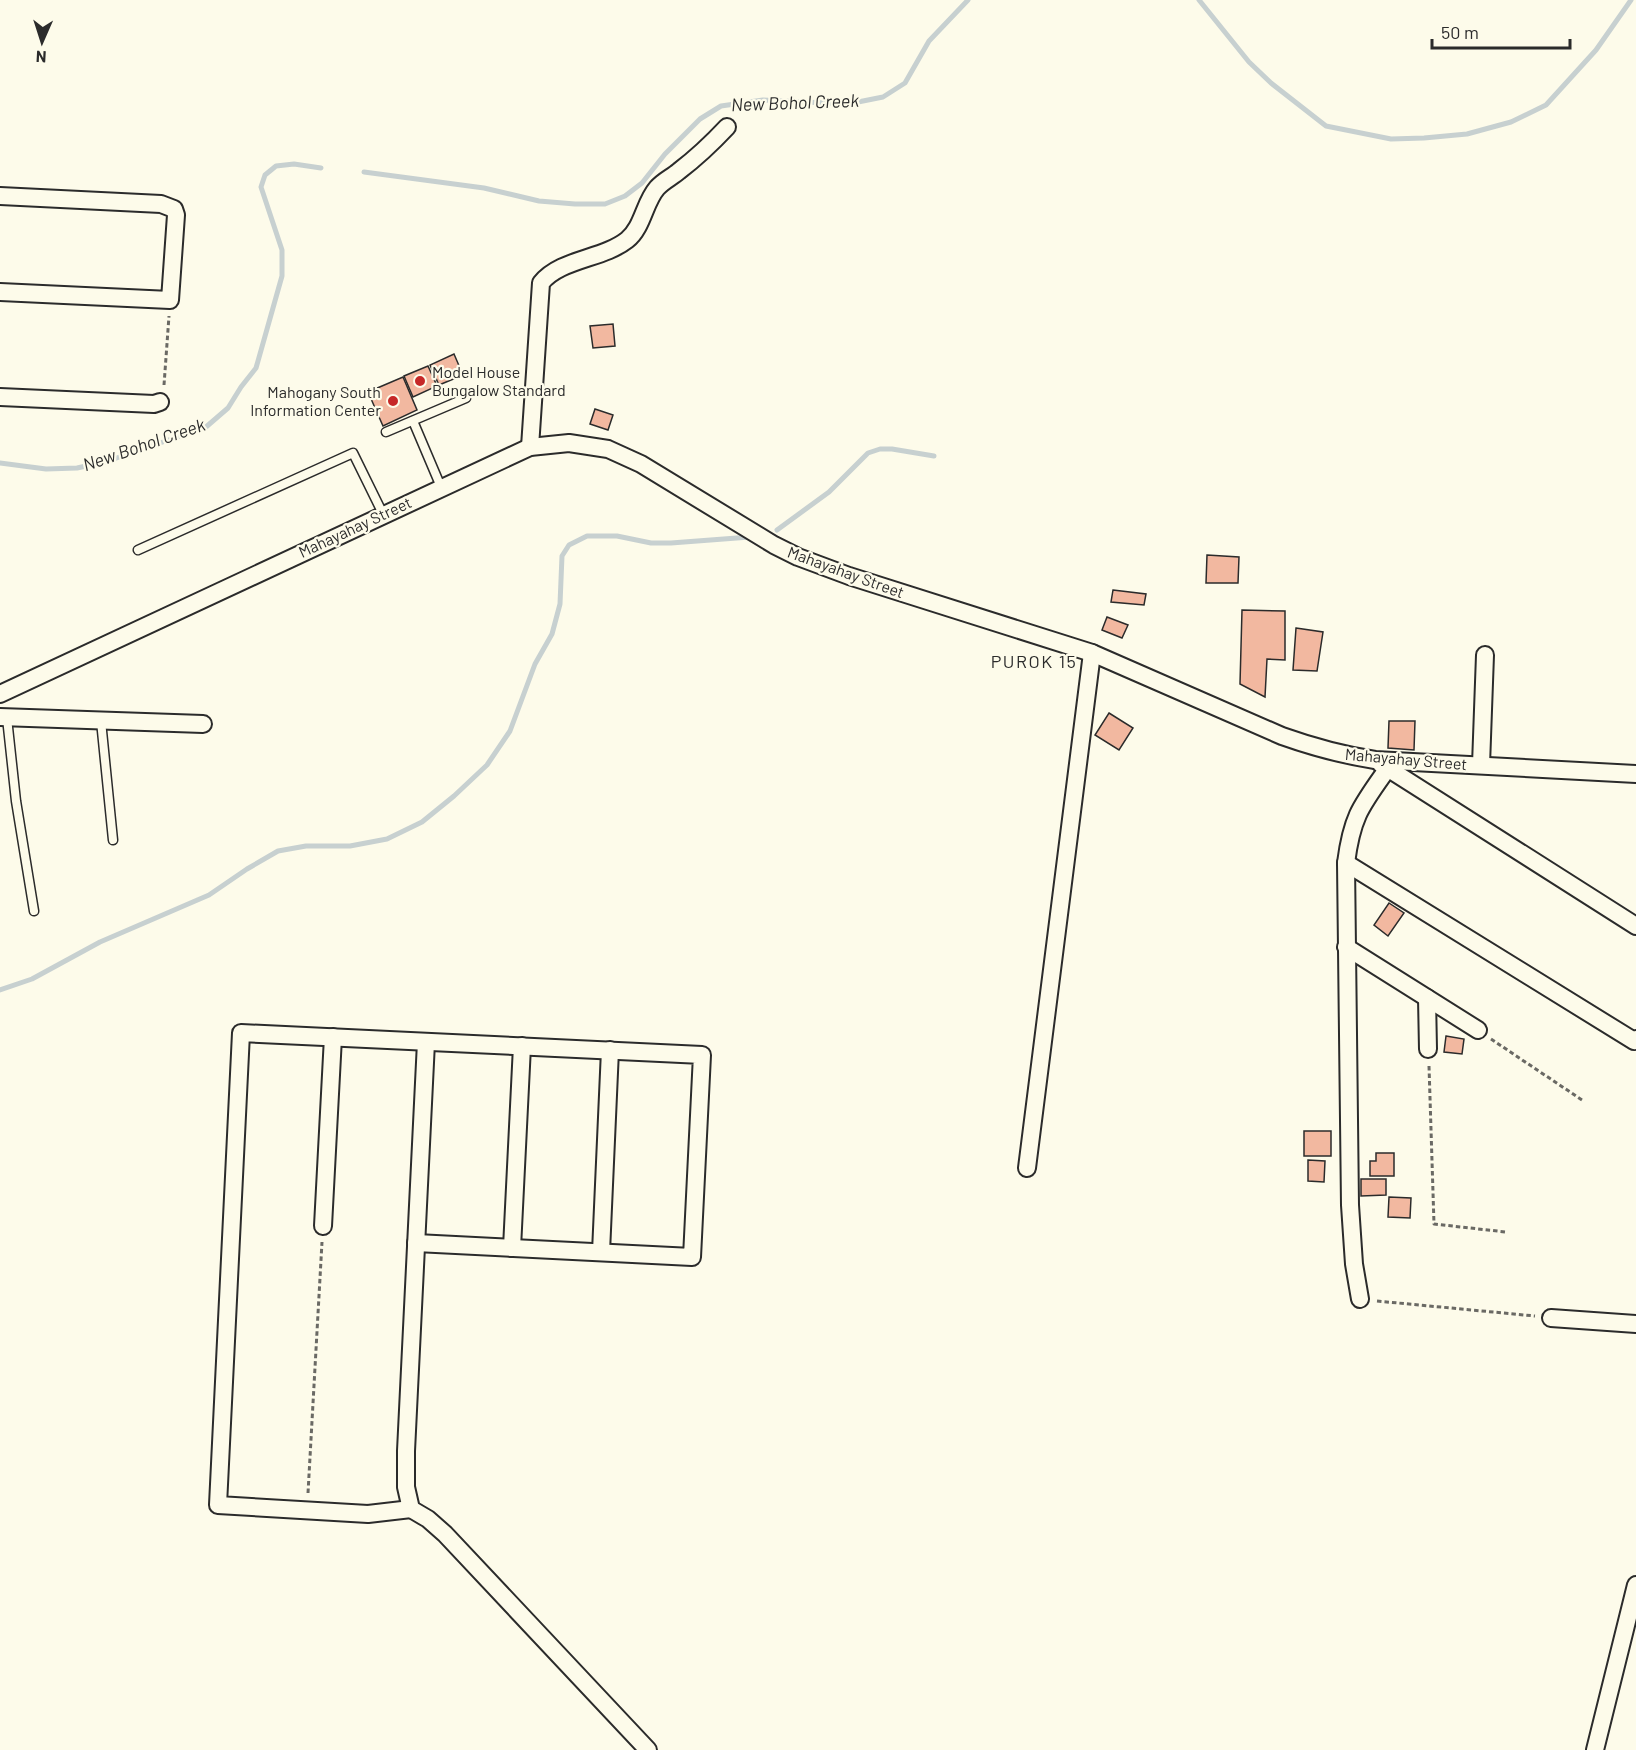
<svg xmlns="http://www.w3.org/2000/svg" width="1636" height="1750" viewBox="0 0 1636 1750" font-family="Barlow,sans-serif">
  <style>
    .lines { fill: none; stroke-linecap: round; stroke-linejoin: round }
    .stream { stroke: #c7d0d0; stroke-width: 5 }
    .building { fill: #f2b8a0; stroke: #2b2b2b; stroke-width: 1.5 }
    .lane-casing { stroke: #2b2b2b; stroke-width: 11 }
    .street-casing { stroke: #2b2b2b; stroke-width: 20 }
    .path { stroke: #6a6964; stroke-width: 3; stroke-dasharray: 4.5 3; stroke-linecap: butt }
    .lane { stroke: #fdfbea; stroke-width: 8 }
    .street { stroke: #fdfbea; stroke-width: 16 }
    .poi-dot { fill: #c62828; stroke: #fdfbea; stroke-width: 2 }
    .labels { text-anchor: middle; stroke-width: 4.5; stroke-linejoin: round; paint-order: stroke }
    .poi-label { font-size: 16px; fill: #2b2b2b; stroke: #fdfbea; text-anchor: start }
    .street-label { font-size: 16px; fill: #2b2b2b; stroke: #fdfbea }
    .water-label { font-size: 18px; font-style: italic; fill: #2b2b2b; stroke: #fdfbea }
    .neighbourhood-label { font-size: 18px; letter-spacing: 1.5px; fill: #2b2b2b; stroke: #fdfbea }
  </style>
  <rect width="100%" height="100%" fill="#fdfbea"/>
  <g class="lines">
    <g class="stream">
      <path d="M1199,0L1249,62L1271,83L1326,126L1391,139L1424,138L1467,134L1511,122L1546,105L1596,50L1631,0"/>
      <path d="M364,172L484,188L539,201L575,204H605L625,196L642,183L665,154L700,119L721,106L763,100L848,104L883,97L905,83L929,41L968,0"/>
      <path d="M0,463L46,469L77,468L105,462L206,427L228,408L241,387L256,368L282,276V250L261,187L265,175L276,166L294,164L321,168"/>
      <path d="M777,530L829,492L868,453L880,449H892L934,456"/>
      <path d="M0,990L32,979L100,942L209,895L247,869L278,851L306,846H350L387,839L422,822L454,796L487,765L510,731L535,664L552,634L560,604L562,556L569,545L587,536H617L651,543H671L750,537"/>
    </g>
  </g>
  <g class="building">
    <path d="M613,324L615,346L593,348L590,326Z"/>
    <path d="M454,354L463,375L439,385L430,365Z"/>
    <path d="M428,366L437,386L413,397L404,376Z"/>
    <path d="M403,377L417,410L383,426L368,392Z"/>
    <path d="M595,409L613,415L608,430L590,424Z"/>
    <path d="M1207,555L1239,557L1238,583H1206Z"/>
    <path d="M1113,590L1146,594L1144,605L1111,602Z"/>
    <path d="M1242,610L1285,611V660L1267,659L1265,697L1240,684Z"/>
    <path d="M1107,617L1128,625L1122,638L1102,630Z"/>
    <path d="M1296,628L1323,632L1317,671L1293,670Z"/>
    <path d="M1109,713L1133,728L1119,750L1095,735Z"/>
    <path d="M1389,721H1415L1414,750L1388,748Z"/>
    <path d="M1389,903L1404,913L1388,936L1374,925Z"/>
    <path d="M1446,1036L1464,1039L1462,1054L1444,1052Z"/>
    <rect x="1304" y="1131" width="27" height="25"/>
    <path d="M1376,1153H1394V1176H1370V1161H1376Z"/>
    <path d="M1308,1160L1325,1161L1324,1182L1308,1181Z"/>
    <path d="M1361,1179H1386V1195L1361,1196Z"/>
    <path d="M1389,1197L1411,1198L1410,1218L1388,1217Z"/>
  </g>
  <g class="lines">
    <defs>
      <g id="lane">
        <path d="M413,421L441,487"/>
        <path d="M386,432L466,398"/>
        <path d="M138,550L353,453L383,514"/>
        <path d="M7,718L16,801L34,911"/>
        <path d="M101,721L113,840"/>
      </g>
      <g id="street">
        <path d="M0,196L161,204L174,209L176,215L170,300L0,292"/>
        <path d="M0,397L154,404L160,402"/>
        <path d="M530,447L541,283C560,259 603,259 627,240C643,227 644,203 657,188C663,181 672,177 679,171C696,158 712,143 727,127"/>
        <path d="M0,694L530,447L569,443L608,449L641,464L774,545L798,557L849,576L1092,653L1282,736C1313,747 1342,755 1375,760L1636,774"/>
        <path d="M0,717L203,724"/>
        <path d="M1381,764L1636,926"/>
        <path d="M1481,765L1485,655"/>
        <path d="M1346,863L1634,1041L1636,1039"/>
        <path d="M1346,947L1478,1030"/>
        <path d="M1427,998L1428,1049"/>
        <path d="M426,1042L406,1451V1487L411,1509L428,1519L445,1534L648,1750"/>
        <path d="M1027,1168L1092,653"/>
        <path d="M323,1226L333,1037"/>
        <path d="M512,1248L522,1046"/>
        <path d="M601,1252L610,1050"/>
        <path d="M1360,1299L1354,1264L1350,1205L1346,863C1352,816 1361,806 1388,768"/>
        <path d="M1551,1318L1636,1324"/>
        <path d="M411,1509L368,1514L218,1505L241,1033L702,1055L692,1257L416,1243"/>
        <path d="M1595,1750L1636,1585"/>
      </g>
    </defs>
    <use href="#lane" class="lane-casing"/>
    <use href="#street" class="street-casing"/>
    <g class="path">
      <path d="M164,385L169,316"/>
      <path d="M1491,1039L1582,1100"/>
      <path d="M1429,1066L1434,1224L1506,1232"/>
      <path d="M1377,1301L1535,1316"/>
      <path d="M308,1493L322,1242"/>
    </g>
    <use href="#lane" class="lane"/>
    <use href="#street" class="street"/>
  </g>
  <g class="poi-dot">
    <circle cx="420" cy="381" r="6"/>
    <circle cx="393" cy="401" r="6"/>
  </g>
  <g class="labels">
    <g class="poi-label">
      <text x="432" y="378">Model House<tspan x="432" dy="18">Bungalow Standard</tspan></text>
      <text x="381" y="398" text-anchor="end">Mahogany South<tspan x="381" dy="18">Information Center</tspan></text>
    </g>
    <g class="street-label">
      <text transform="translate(355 527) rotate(-25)" y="6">Mahayahay Street</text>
      <text transform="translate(846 572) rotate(20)" y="6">Mahayahay Street</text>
      <text transform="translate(1406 759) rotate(5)" y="6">Mahayahay Street</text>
    </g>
    <g class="water-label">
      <text transform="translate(795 103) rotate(-2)" y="6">New Bohol Creek</text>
      <text transform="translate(144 445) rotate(-19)" y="6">New Bohol Creek</text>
    </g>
    <g class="neighbourhood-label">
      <text x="1034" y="668">PUROK 15</text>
    </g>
  </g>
  <g transform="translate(42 42) rotate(183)" stroke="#fdfbea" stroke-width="4.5" paint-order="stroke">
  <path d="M0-4.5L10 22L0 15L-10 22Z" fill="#2b2b2b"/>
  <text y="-9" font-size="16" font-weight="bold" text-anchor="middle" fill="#2b2b2b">N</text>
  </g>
  <path d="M1432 39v9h138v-9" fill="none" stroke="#2b2b2b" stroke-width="3"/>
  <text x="1441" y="39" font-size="18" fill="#2b2b2b" stroke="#fdfbea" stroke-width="4.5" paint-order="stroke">50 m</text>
</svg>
